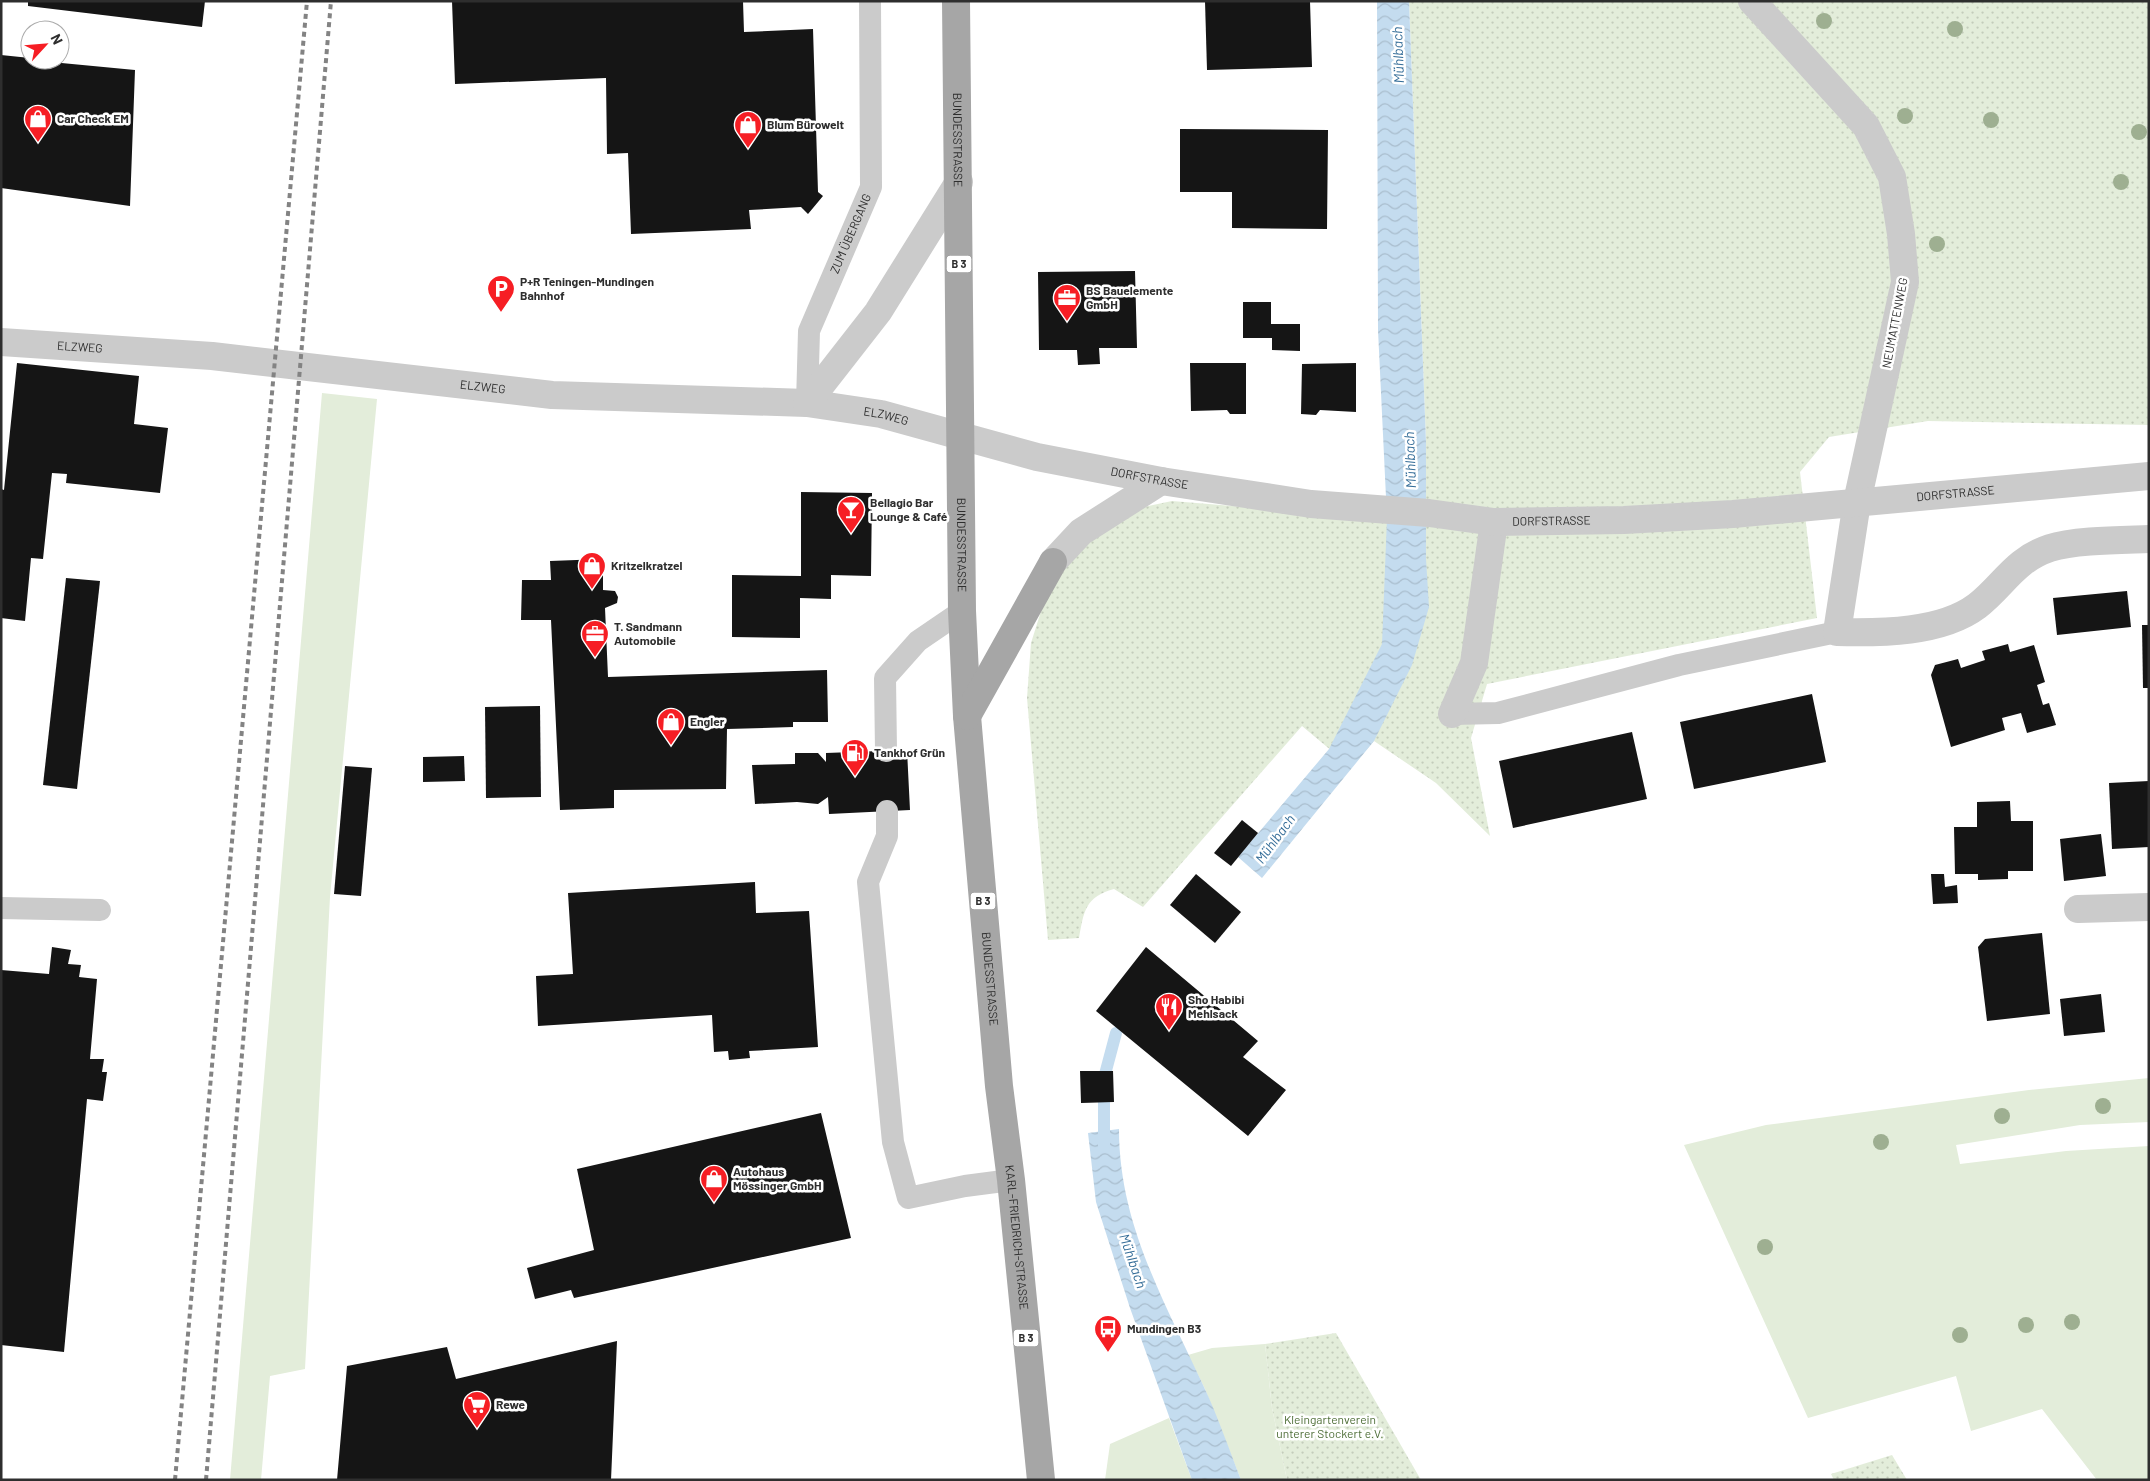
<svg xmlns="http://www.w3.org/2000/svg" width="2150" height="1481" viewBox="0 0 2150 1481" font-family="Barlow,sans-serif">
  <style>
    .grass { fill: #e3edda }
    .park { fill: url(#park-dots) }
    .water { fill: url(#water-waves) }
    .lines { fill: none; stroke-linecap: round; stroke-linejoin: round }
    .stream { stroke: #c4dcef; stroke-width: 12 }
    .building { fill: #151515 }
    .service { stroke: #cbcbcb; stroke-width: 22 }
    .minor { stroke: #cbcbcb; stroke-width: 28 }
    .tertiary { stroke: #cbcbcb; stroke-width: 28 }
    .primary { stroke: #a6a6a6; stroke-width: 28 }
    .rail { stroke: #838383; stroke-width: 4; stroke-dasharray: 5 4; stroke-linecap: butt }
    .tree { fill: #9eaf91 }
    .labels { text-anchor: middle; stroke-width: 5; stroke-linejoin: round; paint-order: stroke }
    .shield { fill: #fff; stroke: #6d6d6d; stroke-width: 1 }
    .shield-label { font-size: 11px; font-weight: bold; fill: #2e2e2e }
    .poi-label { font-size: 12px; font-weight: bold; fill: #2e2e2e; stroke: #fff; text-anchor: start }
    .street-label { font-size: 12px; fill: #2e2e2e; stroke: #fff }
    .park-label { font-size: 12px; fill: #4e6e37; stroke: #fff }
    .water-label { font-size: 14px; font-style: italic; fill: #346d98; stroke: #fff }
  </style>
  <defs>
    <pattern id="park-dots" width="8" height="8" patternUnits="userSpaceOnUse" patternTransform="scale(1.25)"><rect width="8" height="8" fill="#e3edda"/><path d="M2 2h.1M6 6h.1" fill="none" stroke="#c3ccbb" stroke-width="1.8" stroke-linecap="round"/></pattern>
    <pattern id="water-waves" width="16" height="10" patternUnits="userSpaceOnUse" patternTransform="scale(1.25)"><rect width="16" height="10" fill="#c4dcef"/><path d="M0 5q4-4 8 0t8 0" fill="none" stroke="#a9bdcd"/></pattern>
  </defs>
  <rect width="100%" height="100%" fill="#fff"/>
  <g class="grass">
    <path d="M322,393L377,399L330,897L305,1369L270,1376L261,1480H230Z"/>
    <path d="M2149,1078V1122L2080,1125L1956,1145L1960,1164L2066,1151L2149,1146V1480H2097L2042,1409L1971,1431L1956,1376L1808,1418L1684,1145L1766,1125L2029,1090Z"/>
    <path d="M1265,1344L1272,1408L1287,1480H1241L1205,1389L1188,1355L1212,1348Z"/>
    <path d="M1169,1418L1192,1480H1105L1110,1444Z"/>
  </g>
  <g class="park">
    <path d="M1409,1H2149V425L1928,421L1829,437L1800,472L1817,618L1487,684L1471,738L1490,836L1436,783L1374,741L1351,767L1302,726L1143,907L1114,889C1085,897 1084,911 1079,938L1048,940L1027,698L1031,643L1048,589L1073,552L1134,509L1172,501L1426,522V442Z"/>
    <path d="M1336,1333L1421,1480H1287L1272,1408L1265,1344Z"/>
    <path d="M1892,1455L1907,1480H1834L1831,1474Z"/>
  </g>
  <g class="water">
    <path d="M1377,1H1409L1426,442V559L1429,607L1412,665L1374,741L1262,878L1238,857L1329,749L1382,644L1387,518L1378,330Z"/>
    <path d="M1119,1129C1119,1225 1165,1302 1204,1387C1218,1417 1229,1449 1241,1480H1192L1130,1308L1096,1202L1088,1133Z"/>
  </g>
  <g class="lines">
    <path class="stream" d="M1104,1147V1078L1116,1033"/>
  </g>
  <g class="building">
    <path d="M28,1H205L202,27L28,6Z"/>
    <path d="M452,1H743L744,32L813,29L818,192L823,196L808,214L801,207L749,210L751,229L631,234L628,153L607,154L606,78L455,84Z"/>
    <path d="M1205,1H1310L1312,67L1207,70Z"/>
    <path d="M1,55L30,58V60L135,70L130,206L1,188Z"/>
    <path d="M1180,129L1328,130L1327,229L1232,228V192H1180Z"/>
    <path d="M1135,271L1137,348H1099L1100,364L1078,365L1077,350H1039L1038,272Z"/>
    <path d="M1243,302H1271V324H1300V351L1272,350V338H1243Z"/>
    <path d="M17,363L139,376L134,424L168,428L160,493L66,483L67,474L52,473L43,559L31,558L25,621L1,618V489L4,490Z"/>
    <path d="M1190,363H1246V414H1230L1227,410L1191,411Z"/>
    <path d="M1356,363V412L1320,410L1316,415L1301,414L1302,364Z"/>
    <path d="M801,492L872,493L871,576L831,575V599L800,598V638L732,637V575L801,576Z"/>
    <path d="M603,559V590L615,591L618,597L617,603L605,608L608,677L827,670L828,722H793V727L727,729L726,789L614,790V808L560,810L551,620H521L522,580H551L550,561Z"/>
    <path d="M66,578L100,581L77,789L43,785Z"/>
    <path d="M2127,591L2131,627L2057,635L2053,598Z"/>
    <path d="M2142,625H2149V688H2143Z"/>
    <path d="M2008,644L2010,652L2034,645L2045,682L2037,685L2043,705L2049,703L2056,725L2027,733L2021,713L2002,718L2005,730L1951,747L1931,675L1935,665L1958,659L1961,668L1985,660L1982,651Z"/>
    <path d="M1812,694L1826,762L1694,789L1680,722Z"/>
    <path d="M540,706L541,797L486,798L485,707Z"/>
    <path d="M1632,732L1647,799L1513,828L1499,761Z"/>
    <path d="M907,750L910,810L829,814L828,797L818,804L797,802L755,804L752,765L795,764V753H818L826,762V753Z"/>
    <path d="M464,756L465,781L423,782V757Z"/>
    <path d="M345,766L372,768L361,896L334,894Z"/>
    <path d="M2149,781V847L2112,849L2109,783Z"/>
    <path d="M2010,801L2011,821H2033V871H2008V879L1978,880V874H1955L1954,827H1977V802Z"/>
    <path d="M1242,820L1258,833L1231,866L1214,853Z"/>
    <path d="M2101,834L2106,876L2064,881L2060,839Z"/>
    <path d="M1196,874L1241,912L1215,943L1170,905Z"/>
    <path d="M1931,874H1944L1945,887L1957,885L1958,903L1933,904Z"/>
    <path d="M755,882L756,913L809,911L818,1047L749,1051L750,1058L729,1060L728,1051L714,1052L712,1015L538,1026L536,976L573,974L568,893Z"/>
    <path d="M2042,933L2050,1014L1987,1021L1978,947L1985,939Z"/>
    <path d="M52,947L71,950L68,964L81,965L79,977L97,979L90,1059H104L102,1072H107L103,1101L87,1099L64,1352L1,1345V970L49,974Z"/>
    <path d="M1146,947L1258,1041L1243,1057L1286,1090L1248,1136L1096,1011Z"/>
    <path d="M2101,994L2105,1032L2064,1036L2060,999Z"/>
    <path d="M1080,1071H1113L1114,1102L1081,1103Z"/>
    <path d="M821,1113L851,1238L574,1298L571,1290L535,1299L527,1268L594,1250L577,1169Z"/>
    <path d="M617,1341L611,1480H337L347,1366L447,1347L456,1379Z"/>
  </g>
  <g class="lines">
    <g class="service">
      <path id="s1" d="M807,403L809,331L871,187L870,1"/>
      <path d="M1452,714L1498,713L1679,665L1837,632"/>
      <path d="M886,751L885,678L918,641L962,611"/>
      <path d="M887,811V836L868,882L893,1142L908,1198L965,1186L1011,1180"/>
      <path d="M1,908L100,910"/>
    </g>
    <g class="minor">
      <path d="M1752,1L1866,126L1892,177L1901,234L1905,282L1857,502L1837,632C1881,633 1941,633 1977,606C2004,585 2014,560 2050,548C2074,540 2122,540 2149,539"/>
      <path d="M1452,714L1474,663L1494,522"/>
      <path d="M2078,909L2149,907"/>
    </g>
    <g class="tertiary">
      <path id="s2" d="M1,342L212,356L552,395L807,403L881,414L1037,457L1161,481L1311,504L1429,513L1494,522L1624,520L1733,514L2149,476"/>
      <path d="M807,403L878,312L959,182"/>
      <path d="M1053,562L1081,532L1161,481"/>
    </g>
    <g class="primary">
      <path id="s3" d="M956,1L962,611L967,716L999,1086L1011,1180L1041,1480"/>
      <path d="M967,716L1053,562"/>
    </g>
    <g class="rail">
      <path d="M175,1480L307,1"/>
      <path d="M206,1480L331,1"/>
    </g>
  </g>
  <g class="tree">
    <circle cx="1824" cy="21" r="8"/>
    <circle cx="1955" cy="29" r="8"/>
    <circle cx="1905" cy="116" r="8"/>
    <circle cx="1991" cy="120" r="8"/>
    <circle cx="2139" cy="132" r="8"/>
    <circle cx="2121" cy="182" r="8"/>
    <circle cx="1937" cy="244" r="8"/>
    <circle cx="2103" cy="1106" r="8"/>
    <circle cx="2002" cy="1116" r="8"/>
    <circle cx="1881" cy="1142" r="8"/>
    <circle cx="1765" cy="1247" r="8"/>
    <circle cx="2072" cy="1322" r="8"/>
    <circle cx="2026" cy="1325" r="8"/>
    <circle cx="1960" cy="1335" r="8"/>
  </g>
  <defs>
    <symbol id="shop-pin" viewBox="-11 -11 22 30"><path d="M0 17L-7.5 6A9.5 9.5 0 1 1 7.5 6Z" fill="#f61e24" stroke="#fff"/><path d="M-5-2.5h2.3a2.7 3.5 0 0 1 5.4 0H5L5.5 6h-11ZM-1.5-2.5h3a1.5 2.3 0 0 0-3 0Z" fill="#fff"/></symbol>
    <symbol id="parking-pin" viewBox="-11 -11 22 30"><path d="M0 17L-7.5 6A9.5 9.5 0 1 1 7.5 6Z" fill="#f61e24" stroke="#fff"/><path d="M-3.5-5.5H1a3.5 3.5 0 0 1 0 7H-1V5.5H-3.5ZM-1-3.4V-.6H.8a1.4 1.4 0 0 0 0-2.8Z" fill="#fff"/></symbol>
    <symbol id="office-pin" viewBox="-11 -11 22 30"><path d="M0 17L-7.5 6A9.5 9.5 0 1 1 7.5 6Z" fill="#f61e24" stroke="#fff"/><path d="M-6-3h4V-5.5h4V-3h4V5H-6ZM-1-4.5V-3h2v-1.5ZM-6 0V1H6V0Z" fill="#fff"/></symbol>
    <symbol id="bar-pin" viewBox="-11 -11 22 30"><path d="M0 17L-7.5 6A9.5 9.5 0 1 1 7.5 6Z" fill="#f61e24" stroke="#fff"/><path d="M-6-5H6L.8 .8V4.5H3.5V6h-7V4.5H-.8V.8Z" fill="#fff"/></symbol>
    <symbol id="fuel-pin" viewBox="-11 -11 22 30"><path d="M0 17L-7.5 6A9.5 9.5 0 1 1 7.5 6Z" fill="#f61e24" stroke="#fff"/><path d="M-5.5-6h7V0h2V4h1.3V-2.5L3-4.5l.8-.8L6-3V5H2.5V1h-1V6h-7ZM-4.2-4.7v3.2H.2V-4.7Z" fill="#fff"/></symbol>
    <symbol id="restaurant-pin" viewBox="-11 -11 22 30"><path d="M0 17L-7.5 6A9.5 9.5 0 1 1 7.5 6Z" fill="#f61e24" stroke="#fff"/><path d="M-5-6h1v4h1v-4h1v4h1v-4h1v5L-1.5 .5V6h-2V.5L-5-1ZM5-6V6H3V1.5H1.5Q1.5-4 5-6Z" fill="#fff"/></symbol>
    <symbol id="bus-pin" viewBox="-11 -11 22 30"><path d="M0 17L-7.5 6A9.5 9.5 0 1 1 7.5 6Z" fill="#f61e24" stroke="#fff"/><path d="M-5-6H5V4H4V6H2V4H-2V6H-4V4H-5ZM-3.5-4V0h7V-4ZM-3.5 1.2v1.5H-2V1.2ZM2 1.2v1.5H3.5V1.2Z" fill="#fff"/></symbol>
    <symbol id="supermarket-pin" viewBox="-11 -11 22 30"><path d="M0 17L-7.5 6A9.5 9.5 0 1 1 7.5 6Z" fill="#f61e24" stroke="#fff"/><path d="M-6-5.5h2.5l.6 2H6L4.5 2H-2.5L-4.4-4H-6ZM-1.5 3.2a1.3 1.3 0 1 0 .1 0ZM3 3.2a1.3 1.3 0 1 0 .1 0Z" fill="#fff"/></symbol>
  </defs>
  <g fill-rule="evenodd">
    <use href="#shop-pin" x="22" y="103" width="32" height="43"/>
    <use href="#shop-pin" x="732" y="109" width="32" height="43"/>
    <use href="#parking-pin" x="485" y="273" width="32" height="43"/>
    <use href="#office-pin" x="1051" y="282" width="32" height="43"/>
    <use href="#bar-pin" x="835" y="494" width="32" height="43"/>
    <use href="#shop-pin" x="576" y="550" width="32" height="43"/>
    <use href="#office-pin" x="579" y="618" width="32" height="43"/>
    <use href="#shop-pin" x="655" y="706" width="32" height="43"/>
    <use href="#fuel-pin" x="839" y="737" width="32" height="43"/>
    <use href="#restaurant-pin" x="1153" y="991" width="32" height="43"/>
    <use href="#shop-pin" x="698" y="1163" width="32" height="43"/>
    <use href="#bus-pin" x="1092" y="1313" width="32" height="43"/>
    <use href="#supermarket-pin" x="461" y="1389" width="32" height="43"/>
  </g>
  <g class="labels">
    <g class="shield">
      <rect x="946.5" y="255.5" width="25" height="17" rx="4"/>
      <rect x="970.5" y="892.5" width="25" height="17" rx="4"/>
      <rect x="1013.5" y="1329.5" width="25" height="17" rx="4"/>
    </g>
    <g class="shield-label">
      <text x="959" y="268">B 3</text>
      <text x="983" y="905">B 3</text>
      <text x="1026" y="1342">B 3</text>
    </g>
    <g class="poi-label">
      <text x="57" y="123">Car Check EM</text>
      <text x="767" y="129">Blum Bürowelt</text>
      <text x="520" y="286">P+R Teningen-Mundingen<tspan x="520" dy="14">Bahnhof</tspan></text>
      <text x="1086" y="295">BS Bauelemente<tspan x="1086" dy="14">GmbH</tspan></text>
      <text x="870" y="507">Bellagio Bar<tspan x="870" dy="14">Lounge &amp; Café</tspan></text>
      <text x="611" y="570">Kritzelkratzel</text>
      <text x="614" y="631">T. Sandmann<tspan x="614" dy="14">Automobile</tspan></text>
      <text x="690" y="726">Engler</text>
      <text x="874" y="757">Tankhof Grün</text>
      <text x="1188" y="1004">Sho Habibi<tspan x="1188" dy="14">Mehlsack</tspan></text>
      <text x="733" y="1176">Autohaus<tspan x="733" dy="14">Mössinger GmbH</tspan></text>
      <text x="1127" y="1333">Mundingen B3</text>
      <text x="496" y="1409">Rewe</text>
    </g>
    <g class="street-label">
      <text dy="4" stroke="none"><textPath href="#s3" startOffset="139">BUNDESSTRASSE</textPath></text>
      <text dy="4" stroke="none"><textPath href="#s1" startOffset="178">ZUM ÜBERGANG</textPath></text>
      <text transform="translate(1895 323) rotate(-79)" y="4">NEUMATTENWEG</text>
      <text dy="4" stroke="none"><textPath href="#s2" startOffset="79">ELZWEG</textPath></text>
      <text dy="4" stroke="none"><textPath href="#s2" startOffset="484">ELZWEG</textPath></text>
      <text dy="4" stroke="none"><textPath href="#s2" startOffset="889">ELZWEG</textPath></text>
      <text dy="4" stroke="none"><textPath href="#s2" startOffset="1160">DORFSTRASSE</textPath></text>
      <text dy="4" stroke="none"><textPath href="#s2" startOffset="1970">DORFSTRASSE</textPath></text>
      <text dy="4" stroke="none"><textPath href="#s2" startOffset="1565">DORFSTRASSE</textPath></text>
      <text dy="4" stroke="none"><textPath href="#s3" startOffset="544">BUNDESSTRASSE</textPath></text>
      <text dy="4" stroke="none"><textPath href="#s3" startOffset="979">BUNDESSTRASSE</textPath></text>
      <text dy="4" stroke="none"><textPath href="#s3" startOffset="1239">KARL-FRIEDRICH-STRASSE</textPath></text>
    </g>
    <g class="park-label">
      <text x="1330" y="1424">Kleingartenverein<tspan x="1330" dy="14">unterer Stockert e.V.</tspan></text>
    </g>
    <g class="water-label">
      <text transform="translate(1398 55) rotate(-92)" y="5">Mühlbach</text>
      <text transform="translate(1410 460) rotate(-92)" y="5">Mühlbach</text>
      <text transform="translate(1275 839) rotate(-54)" y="5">Mühlbach</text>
      <text transform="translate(1133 1261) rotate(71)" y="5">Mühlbach</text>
    </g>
  </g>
  <rect width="2150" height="1481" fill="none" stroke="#2e2e2e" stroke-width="5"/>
  <g transform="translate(45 45) rotate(64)"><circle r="24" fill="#ffffff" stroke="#ababab"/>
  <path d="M0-4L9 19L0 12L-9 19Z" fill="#f61e24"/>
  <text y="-8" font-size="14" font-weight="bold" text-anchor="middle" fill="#2e2e2e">N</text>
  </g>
</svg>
